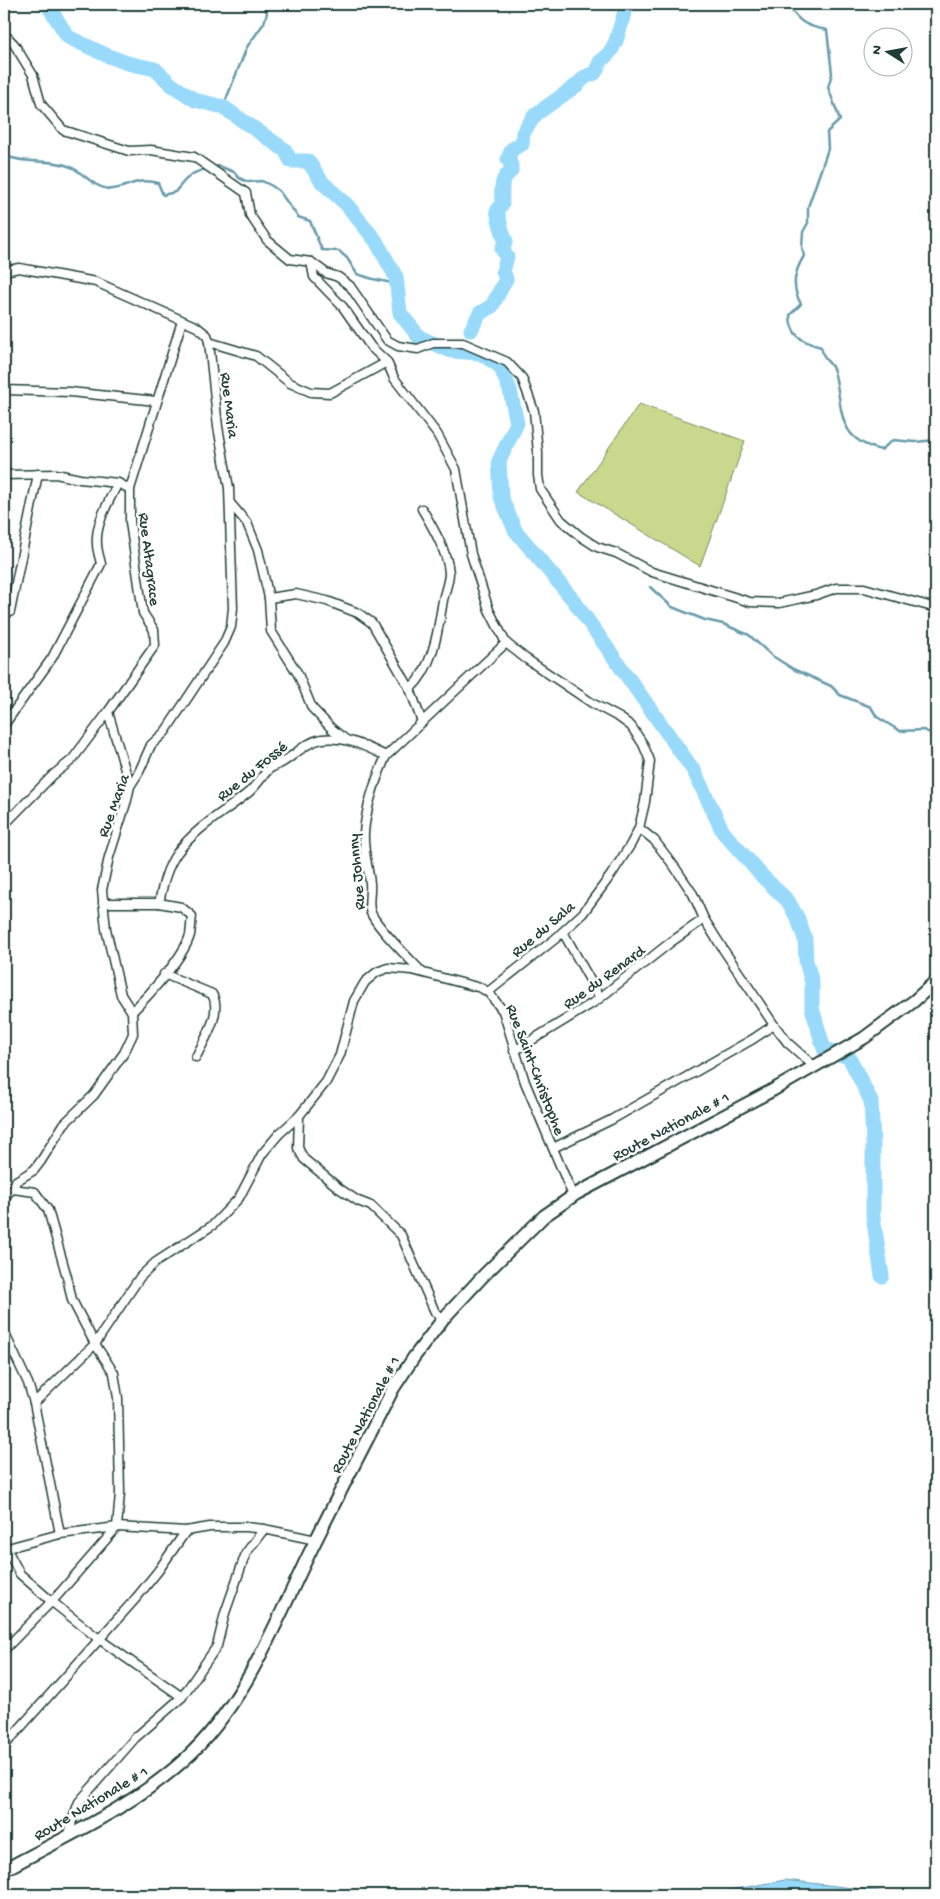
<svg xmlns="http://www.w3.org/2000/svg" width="940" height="1899" viewBox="0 0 940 1899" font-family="'Gochi Hand',sans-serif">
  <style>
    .green { fill: #c8d88d; stroke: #748a60 }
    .water { fill: #99dafb; stroke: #689bab }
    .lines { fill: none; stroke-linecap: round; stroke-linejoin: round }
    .stream { stroke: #689bab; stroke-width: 2.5 }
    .river { stroke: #99dafb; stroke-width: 15 }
    .minor-casing { stroke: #1f3d34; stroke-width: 11 }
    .primary-casing { stroke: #1f3d34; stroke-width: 15 }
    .minor { stroke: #fff; stroke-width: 8 }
    .primary { stroke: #fff; stroke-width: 11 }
    .labels { text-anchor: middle; stroke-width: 5; stroke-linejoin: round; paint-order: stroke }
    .street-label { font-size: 16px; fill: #1f3d34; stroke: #fff }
  </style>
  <rect width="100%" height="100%" fill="#fff"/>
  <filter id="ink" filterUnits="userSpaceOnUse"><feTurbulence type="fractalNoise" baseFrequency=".02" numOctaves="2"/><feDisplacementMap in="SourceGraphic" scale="10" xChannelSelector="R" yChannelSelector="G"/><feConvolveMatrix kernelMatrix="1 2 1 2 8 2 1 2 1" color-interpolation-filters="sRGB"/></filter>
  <g filter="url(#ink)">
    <path class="green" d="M639,404L745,441L700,566L578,492Z"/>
    <path class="water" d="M785,1880L912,1895H704Z"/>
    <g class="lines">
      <g class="stream">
        <path d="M786,4C800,22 804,26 827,30L832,74L828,87L840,120L827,132L828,149L808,207V223L803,232L802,247L804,256C794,272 791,287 801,304L790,315C790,336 803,342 821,347C822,350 823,355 825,358C828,363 832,364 834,371C844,407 834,439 881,450L893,440L915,442L936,440"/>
        <path d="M223,107L247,47L264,23L267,13L263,4"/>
        <path d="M4,158L6,156C27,165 51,158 71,167C85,174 92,186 108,189C124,191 136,176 158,183L163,195L175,192C186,179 190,172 207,169"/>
        <path d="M212,167L219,166L234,172L239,178L248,182L262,181L272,186L279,191L298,217L310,221L322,250L339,251L347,258L357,274L373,279L397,284"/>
        <path d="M650,587L672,607L705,620L723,624L749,635L771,655L793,669L831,686L840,695L871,707L877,717L900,731L924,730L936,736"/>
      </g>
      <g class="river">
        <path d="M47,4L68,37L106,55L127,63L155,69L172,85L195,100L223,107L285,150L291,161H308L322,182L347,205L376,241L396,277L400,313L419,337L451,351L480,353L500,366L510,390L517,423L499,461L501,497L515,530L574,601L694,771L723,832L763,877L788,901L798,919L805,939L806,961L812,983V1008L824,1049L849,1057L871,1101L873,1144V1216L882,1276"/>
        <path d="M471,330L480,313L492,306L506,279L503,271L507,257L502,249L506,241C501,231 500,221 497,211L502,204C502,190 499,181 511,171V165L508,159L512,149L522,144L523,133L535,115L577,85L585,77L595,73L600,62L611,51L616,41L626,8"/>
      </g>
      <defs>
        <g id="minor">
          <path d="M4,34L14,44L33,75L41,104L63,130L129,151L151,150L194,157L246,193L250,215L267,240L290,259L311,262L326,273L338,277L350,286L387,340L398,346L418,349L433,343H463L507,362L522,378L534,411L538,452V475L540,489L561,520L580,536L597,547L616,553L652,572L750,602L779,603L816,595L836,588H864L936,608"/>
          <path d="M311,262L314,277L343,307L371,347L387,362"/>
          <path d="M4,271L19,268L96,282L197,327L207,335L209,342L218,427L229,488L233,608L231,627L224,643L165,732L151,745L139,772L130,786L127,800L109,857L102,890L106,929L121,995L132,1012L133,1034L124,1053L94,1095L64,1124L41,1161L34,1170L16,1181L13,1189L8,1193L4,1200"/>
          <path d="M209,342L256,356L290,383L311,392L330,393L387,362L394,378L437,434L456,469L471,554L489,610L506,643L525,658L592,703L620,718L631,726L643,744L650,761L645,802L639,828L631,844L611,875L583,913L555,939L488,992"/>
          <path d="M4,390L70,392L156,401"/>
          <path d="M4,475L56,474L80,479L118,483L130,489"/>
          <path d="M230,503L247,523L258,550L269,598L271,631L298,674L312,708L332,729L345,739"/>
          <path d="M422,509C432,526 448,553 449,573C449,581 445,591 443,600C438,630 434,667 410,689L422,722"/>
          <path d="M269,598L296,594L327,601L358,613L372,623L410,689"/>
          <path d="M10,612L38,474"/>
          <path d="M4,725L52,658L101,564C100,558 97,551 97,544C95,524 109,501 118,483"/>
          <path d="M386,756C375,781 366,806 364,833C363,850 368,866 370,883C371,891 368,901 370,910C373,924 410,959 421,971"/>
          <path d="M130,786L108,712L155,645L154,630L143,613L130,522V489L182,321"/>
          <path d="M4,825L53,775L72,760L108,712"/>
          <path d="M639,828L654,840L674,866L693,894L704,919L723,949L774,1025L788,1043L815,1067"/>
          <path d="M103,903H159C163,884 166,869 177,853C196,827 225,812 249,792C257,785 262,776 269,769C273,766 278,765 283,762C296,754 306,742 322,739C346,736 365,746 386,756L506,643"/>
          <path d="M563,932L600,998"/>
          <path d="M164,974L212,994C223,1013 204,1040 196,1057"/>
          <path d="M132,1012C148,996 184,957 190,935C191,929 191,922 192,916L181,907L159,903"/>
          <path d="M514,1051L596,1001L671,942L704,919"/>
          <path d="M553,1148L611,1120L753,1039L774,1025"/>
          <path d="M443,1319L435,1312L401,1235L371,1206L358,1201L340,1189L304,1159L298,1148L299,1116L326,1082L340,1055L354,1001L365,982L377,972L388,968L412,970L481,988L488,992L503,1011L525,1082L573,1196"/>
          <path d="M4,1332L28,1383L34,1403L60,1534"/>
          <path d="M34,1403L95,1344L140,1277L156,1262L213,1225L239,1198L262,1154L279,1134L299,1116"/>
          <path d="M5,1546L20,1574L51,1601L99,1639L182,1697"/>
          <path d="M4,1549L60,1534L117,1527L186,1531L210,1527H246L264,1529L316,1540"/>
          <path d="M4,1650L57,1596L117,1527L120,1493L118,1398L114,1373L95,1344L72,1300L67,1277L48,1210L35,1192L13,1189"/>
          <path d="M4,1746L137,1597L158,1571L186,1531"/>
          <path d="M69,1835L72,1821L79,1802L135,1738L182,1697L217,1646L225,1613L246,1553L264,1529"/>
        </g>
        <path id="primary" d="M4,1870C65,1837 132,1807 184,1760C244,1706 274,1626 309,1554C336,1499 365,1444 393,1389L414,1357L443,1319L484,1275L544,1216L576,1194L773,1090L864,1038L914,1001L936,981"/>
      </defs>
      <use href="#minor" class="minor-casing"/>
      <use href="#primary" class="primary-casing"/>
      <use href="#minor" class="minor"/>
      <use href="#primary" class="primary"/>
    </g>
  </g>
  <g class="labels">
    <g class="street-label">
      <text transform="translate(231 405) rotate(83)" y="6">Rue Maria</text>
      <text transform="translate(151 559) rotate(83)" y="6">Rue Altagrace</text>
      <text transform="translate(251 770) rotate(-39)" y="6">Rue du Fossé</text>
      <text transform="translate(112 805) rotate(-70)" y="6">Rue Maria</text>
      <text transform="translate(355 872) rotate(-95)" y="6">Rue Johnny</text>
      <text transform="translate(542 928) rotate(-40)" y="6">Rue du Sala</text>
      <text transform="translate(603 976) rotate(-36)" y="6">Rue du Renard</text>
      <text transform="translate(537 1069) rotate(69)" y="6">Rue Saint-Christophe</text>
      <text transform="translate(670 1125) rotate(-28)" y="6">Route Nationale # 1</text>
      <text transform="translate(364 1414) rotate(-62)" y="6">Route Nationale # 1</text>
      <text transform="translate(90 1802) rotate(-31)" y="6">Route Nationale # 1</text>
    </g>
  </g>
  <rect width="940" height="1899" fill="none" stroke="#fff" stroke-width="20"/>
  <rect x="10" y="10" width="920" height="1879" fill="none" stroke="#1f3d34" stroke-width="2" filter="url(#ink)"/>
  <g transform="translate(888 52) rotate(281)"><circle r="24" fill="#ffffff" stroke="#a5b1ae"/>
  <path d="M0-4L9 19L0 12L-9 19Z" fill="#1f3d34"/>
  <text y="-8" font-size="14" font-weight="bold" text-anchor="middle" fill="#1f3d34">N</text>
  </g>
</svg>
